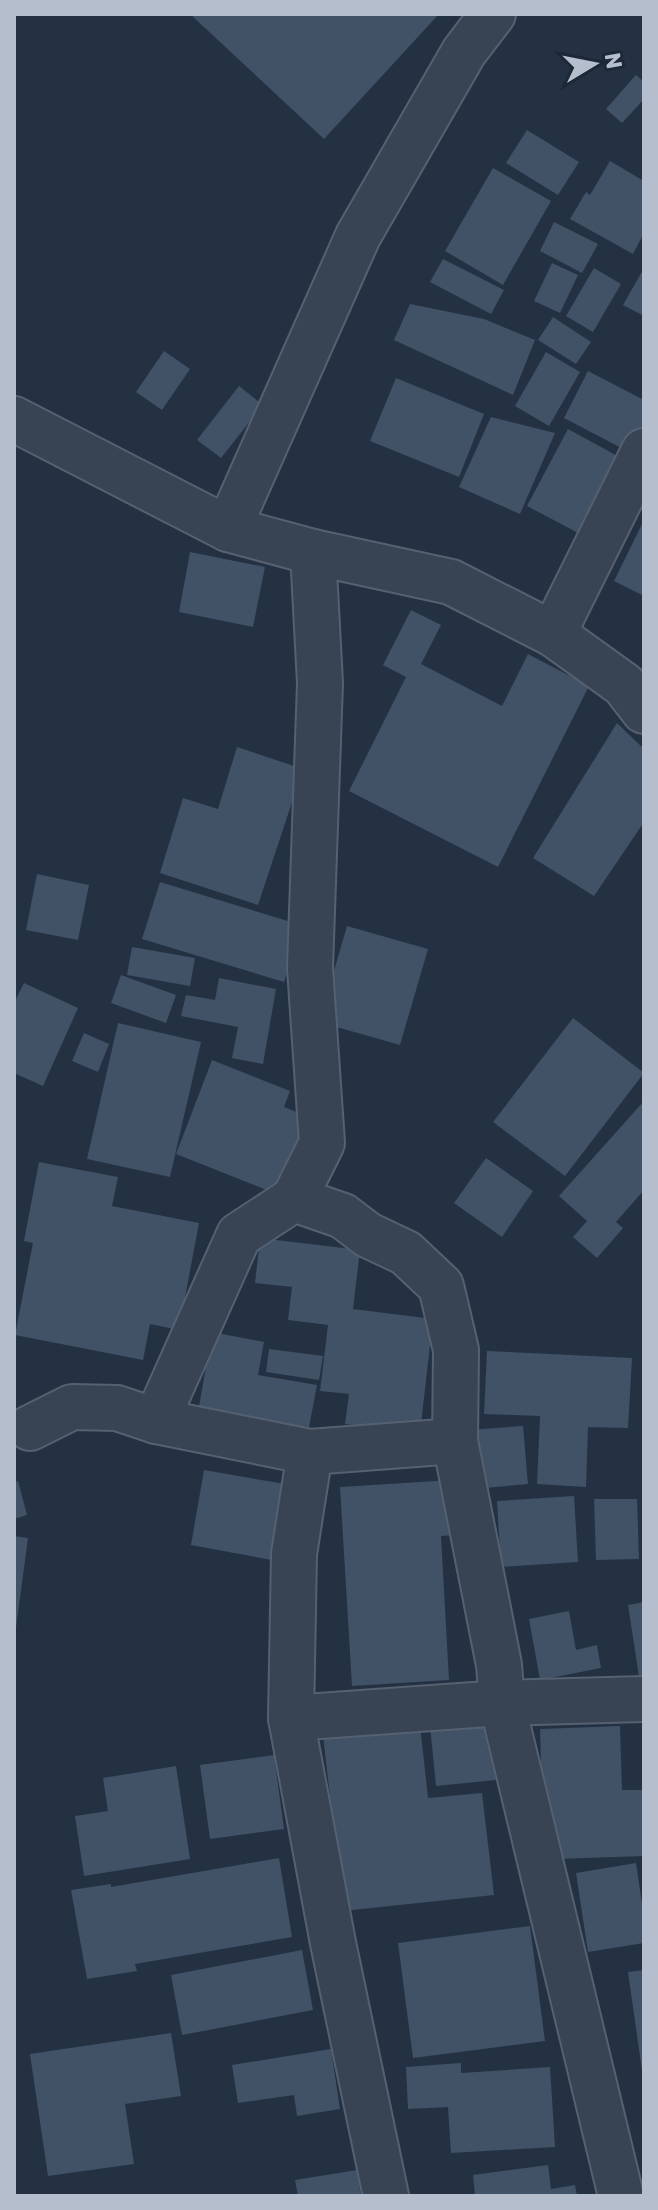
<svg xmlns="http://www.w3.org/2000/svg" width="658" height="2210" viewBox="0 0 658 2210" font-family="Rubik,sans-serif">
  <style>
    .building { fill: #415166 }
    .lines { fill: none; stroke-linecap: round; stroke-linejoin: round }
    .minor-casing { stroke: #556170; stroke-width: 48 }
    .minor { stroke: #384353; stroke-width: 44 }
  </style>
  <rect width="100%" height="100%" fill="#233143"/>
  <g class="building">
    <path d="M190,14H439L324,139Z"/>
    <path d="M636,75L644,82V99L622,123L606,109Z"/>
    <path d="M527,130L579,162L558,195L506,163Z"/>
    <path d="M610,161L644,181V233L633,254L570,219L586,192L590,195Z"/>
    <path d="M493,168L551,201L503,285L445,251Z"/>
    <path d="M554,222L598,244L582,273L540,251Z"/>
    <path d="M443,259L504,290L491,314L430,282Z"/>
    <path d="M552,263L578,275L560,313L534,301Z"/>
    <path d="M594,268L621,284L593,332L566,316Z"/>
    <path d="M644,268V316L623,305Z"/>
    <path d="M410,304L484,319L535,340L513,395L394,340Z"/>
    <path d="M553,317L591,342L576,364L538,340Z"/>
    <path d="M164,351L190,369L162,410L136,392Z"/>
    <path d="M546,352L580,372L549,426L515,406Z"/>
    <path d="M588,371L644,400V429L631,453L564,418Z"/>
    <path d="M396,378L484,414L459,477L370,441Z"/>
    <path d="M239,386L263,405L221,458L197,440Z"/>
    <path d="M491,417L555,433L520,514L459,487Z"/>
    <path d="M568,429L623,459L582,535L527,506Z"/>
    <path d="M644,520V596L614,581Z"/>
    <path d="M190,552L265,567L253,627L179,612Z"/>
    <path d="M411,610L441,625L421,664L502,706L528,654L589,686L498,867L349,791L406,677L383,665Z"/>
    <path d="M617,723L644,749V822L594,896L533,858Z"/>
    <path d="M237,747L303,769L258,905L160,873L183,798L218,809Z"/>
    <path d="M37,874L89,885L78,940L26,930Z"/>
    <path d="M160,882L301,925L284,982L142,939Z"/>
    <path d="M347,926L428,949L400,1045L319,1022Z"/>
    <path d="M132,947L195,958L190,986L127,975Z"/>
    <path d="M121,975L176,995L166,1023L111,1003Z"/>
    <path d="M219,978L276,989L263,1064L232,1058L238,1027L181,1016L186,995L215,1000Z"/>
    <path d="M24,983L78,1008L43,1086L14,1073V1003Z"/>
    <path d="M573,1018L644,1073L565,1176L493,1122Z"/>
    <path d="M118,1023L201,1042L170,1177L87,1159Z"/>
    <path d="M84,1033L109,1044L98,1072L72,1061Z"/>
    <path d="M212,1060L290,1091L284,1107L312,1118L282,1196L176,1154Z"/>
    <path d="M644,1101V1190L616,1222L623,1228L597,1258L573,1237L587,1221L559,1196Z"/>
    <path d="M486,1158L533,1191L502,1237L454,1203Z"/>
    <path d="M39,1162L118,1177L112,1206L199,1223L179,1330L150,1324L143,1360L15,1335L33,1243L24,1241Z"/>
    <path d="M260,1238L360,1250L353,1309L433,1319L420,1433L345,1424L349,1394L320,1391L328,1325L288,1320L292,1287L255,1283Z"/>
    <path d="M212,1332L264,1342L258,1375L317,1385L307,1438L197,1418Z"/>
    <path d="M269,1349L323,1356L319,1380L266,1372Z"/>
    <path d="M487,1351L632,1358L628,1428L588,1427L586,1487L537,1484L540,1416L484,1414Z"/>
    <path d="M523,1426L528,1484L473,1489L468,1430Z"/>
    <path d="M204,1470L302,1487L288,1563L191,1545Z"/>
    <path d="M452,1480L456,1535L441,1536L449,1680L352,1686L340,1487Z"/>
    <path d="M18,1481L27,1515L14,1519V1482Z"/>
    <path d="M574,1496L578,1562L501,1567L497,1501Z"/>
    <path d="M594,1499H637L639,1559L596,1560Z"/>
    <path d="M14,1536L28,1538L16,1628H14Z"/>
    <path d="M644,1602V1683H640L628,1605Z"/>
    <path d="M569,1611L576,1650L597,1645L601,1668L540,1680L529,1619Z"/>
    <path d="M419,1716L428,1798L482,1793L494,1895L343,1911L322,1726Z"/>
    <path d="M489,1719L496,1780L436,1786L430,1726Z"/>
    <path d="M620,1726L622,1790H644V1856L557,1859V1832H543L540,1729Z"/>
    <path d="M274,1755L284,1829L210,1839L200,1765Z"/>
    <path d="M176,1766L190,1859L84,1876L75,1816L108,1811L103,1778Z"/>
    <path d="M279,1858L292,1937L135,1964L137,1971L87,1979L71,1890L111,1884V1887Z"/>
    <path d="M636,1863L644,1917V1943L588,1952L576,1873Z"/>
    <path d="M530,1926L545,2041L413,2058L398,1943Z"/>
    <path d="M302,1950L313,2010L182,2035L171,1975Z"/>
    <path d="M644,1970V2071H642L628,1972Z"/>
    <path d="M171,2033L181,2096L125,2104L134,2164L48,2176L30,2054Z"/>
    <path d="M331,2049L340,2109L297,2116L294,2095L238,2103L232,2065Z"/>
    <path d="M461,2063V2073L550,2067L555,2147L451,2153L448,2107L408,2109L406,2067Z"/>
    <path d="M548,2165L551,2189L575,2185L577,2196H475L473,2175Z"/>
    <path d="M357,2170L361,2196H298L295,2180Z"/>
  </g>
  <g class="lines">
    <defs>
      <g id="minor">
        <path d="M14,419L228,529L313,552L451,582L553,634L624,685L644,711"/>
        <path d="M228,529L358,236L464,52L493,14"/>
        <path d="M553,634L644,451"/>
        <path d="M294,1199L322,1143L310,968L320,683L313,552"/>
        <path d="M156,1421L310,1452L455,1441"/>
        <path d="M30,1428L72,1407L117,1408L156,1421L239,1235L294,1199L343,1216L368,1235L406,1253L441,1286L456,1350L455,1441L499,1665L502,1703L621,2196"/>
        <path d="M310,1452L294,1554L291,1718L333,1943L386,2196"/>
        <path d="M291,1718L502,1703L644,1699"/>
      </g>
    </defs>
    <use href="#minor" class="minor-casing"/>
    <use href="#minor" class="minor"/>
  </g>
  <rect width="658" height="2210" fill="none" stroke="#b4becd" stroke-width="32"/>
  <g transform="translate(594 64) rotate(80)" stroke="#1c2838" stroke-width="6" paint-order="stroke">
  <path d="M0-6L14 30L0 20L-14 30Z" fill="#b4becd"/>
  <text y="-12" font-size="22" font-weight="bold" text-anchor="middle" fill="#b4becd">N</text>
  </g>
</svg>
